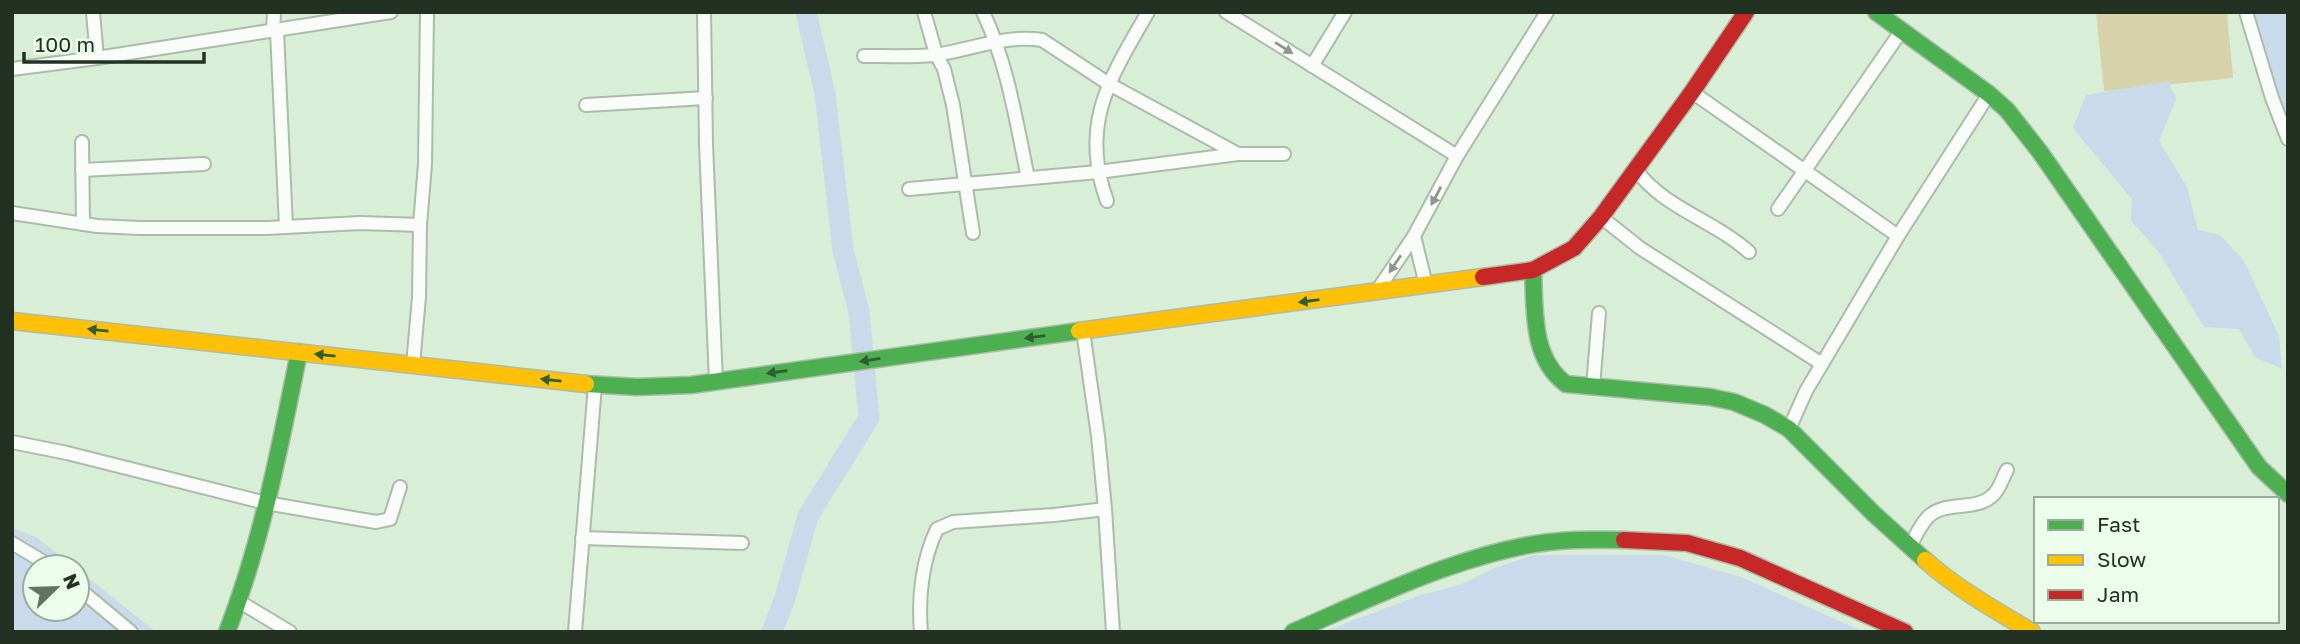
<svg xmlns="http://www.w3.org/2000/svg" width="2300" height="644" viewBox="0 0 2300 644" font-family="'Golos Text',sans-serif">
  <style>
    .green { fill: #d7d2aa }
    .water { fill: #c9daea }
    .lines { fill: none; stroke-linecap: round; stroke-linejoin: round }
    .river { stroke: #c9daea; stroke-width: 21 }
    .street-casing { stroke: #abbcaa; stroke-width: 16 }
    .fast-casing { stroke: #abbcaa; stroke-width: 19 }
    .slow-casing { stroke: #abbcaa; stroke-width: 19 }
    .jam-casing { stroke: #abbcaa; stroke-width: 19 }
    .street { stroke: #f9fcf9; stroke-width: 12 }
    .fast { stroke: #4caf50; stroke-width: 16 }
    .slow { stroke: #ffc107; stroke-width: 16 }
    .jam { stroke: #c62828; stroke-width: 16 }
    .oneway { fill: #8e968e }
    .oneway2 { fill: #315d32 }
  </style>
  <rect width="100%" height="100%" fill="#d8eed7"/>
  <path class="green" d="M2096,12H2227L2233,78L2104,91Z"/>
  <g class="water">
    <path d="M2249,12H2288V118L2251,27Z"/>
    <path d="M2168,81L2176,99L2159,141L2187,187L2198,230L2220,235L2244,261L2279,336L2282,369L2255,357L2239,329L2204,327L2159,252L2131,221L2132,199L2073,128L2086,95Z"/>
    <path d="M12,528L36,537L74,567H35V609H77V569L156,632H12Z"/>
    <path d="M1533,555H1663L1741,577L1864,632H1322L1421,595L1462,584L1492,569Z"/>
  </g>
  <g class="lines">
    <path class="river" d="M772,632L785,598L808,516L869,418L859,312L843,250L825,94L806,12"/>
    <defs>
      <g id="street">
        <path d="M93,12L97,58"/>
        <path d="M704,12L706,144L716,382"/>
        <path d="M924,12L936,54L944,69L953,105L973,233"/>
        <path d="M983,12C1008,65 1016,121 1028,178"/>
        <path d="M1226,12L1457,156"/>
        <path d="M2246,12L2272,98L2288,139"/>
        <path d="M273,31L274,12"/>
        <path d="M277,31L286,227"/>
        <path d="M864,56C887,56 911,57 935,55C970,50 1007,34 1042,40L1109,84L1238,154H1284"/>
        <path d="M1312,66L1345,12"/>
        <path d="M12,69L97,58L391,12"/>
        <path d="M1692,92L1898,236"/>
        <path d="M586,105L706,98"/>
        <path d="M82,142L83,224"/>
        <path d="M82,170L204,164"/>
        <path d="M1636,170C1664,208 1715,221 1749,252"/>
        <path d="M909,189L1098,172L1238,154"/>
        <path d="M1107,201C1079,124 1110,78 1148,12"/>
        <path d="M1778,209L1902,30"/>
        <path d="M12,213L97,226L140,228H267L360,223L420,225"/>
        <path d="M1601,217L1640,248L1822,364"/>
        <path d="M1414,236L1426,285"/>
        <path d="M1377,291L1414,236L1457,156L1547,12"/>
        <path d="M413,365L419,297L420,225L425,164L427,12"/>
        <path d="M1593,387L1599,313"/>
        <path d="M1789,429L1806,391L1898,236L1989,94"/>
        <path d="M12,442L67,453L266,503L376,522L390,519L400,487"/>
        <path d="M1105,509L1113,632"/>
        <path d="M582,538L742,543"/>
        <path d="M12,543L52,567"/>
        <path d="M1910,546C1915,537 1920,526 1927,518C1944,499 1977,513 1994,494C2000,488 2003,477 2007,470"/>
        <path d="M77,587L131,632"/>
        <path d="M240,602L290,632"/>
        <path d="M575,632L595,385"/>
        <path d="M921,632C918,598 922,560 937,529L953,522L1054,515L1105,509L1098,436L1083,331"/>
      </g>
      <g id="fast">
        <path d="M1876,12L1989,94L2007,110L2040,152L2259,467L2288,494"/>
        <path d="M1533,270C1535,310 1531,358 1566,384L1710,397L1734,402L1765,415L1789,429L1874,514L1925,560"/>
        <path d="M586,384L637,387L691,385L1079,331"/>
        <path d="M227,632C262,541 280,447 299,352"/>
        <path d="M1293,632C1371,598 1475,547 1560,541C1581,539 1602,540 1624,540"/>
      </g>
      <g id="slow">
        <path d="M12,321L586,384"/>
        <path d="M1079,331L1483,277"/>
        <path d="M1925,560C1956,588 1995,610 2032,632"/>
      </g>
      <g id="jam">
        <path d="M1483,277L1533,270L1574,248L1601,217L1692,92L1746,12"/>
        <path d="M1624,540L1687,543L1740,558L1905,632"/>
      </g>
    </defs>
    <use href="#street" class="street-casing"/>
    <use href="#fast" class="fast-casing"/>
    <use href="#slow" class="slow-casing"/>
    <use href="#jam" class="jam-casing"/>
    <use href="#street" class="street"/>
    <use href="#fast" class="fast"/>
    <use href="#slow" class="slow"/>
    <use href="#jam" class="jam"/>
  </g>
  <defs><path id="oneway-solid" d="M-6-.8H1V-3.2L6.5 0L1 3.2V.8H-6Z" transform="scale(1.75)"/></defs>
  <g class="oneway">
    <use href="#oneway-solid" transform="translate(1284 48) rotate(32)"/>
    <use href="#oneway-solid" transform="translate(1436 196) rotate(118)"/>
    <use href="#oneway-solid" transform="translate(1395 264) rotate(124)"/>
  </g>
  <g class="oneway2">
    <use href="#oneway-solid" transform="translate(1309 301) rotate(172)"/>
    <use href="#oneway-solid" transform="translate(98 330) rotate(-174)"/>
    <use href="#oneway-solid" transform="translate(1035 337) rotate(173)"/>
    <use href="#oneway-solid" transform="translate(325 355) rotate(-174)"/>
    <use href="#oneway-solid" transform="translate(870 360) rotate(171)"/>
    <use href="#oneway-solid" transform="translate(777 372) rotate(172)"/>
    <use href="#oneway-solid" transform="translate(551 380) rotate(-174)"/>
  </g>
  <rect width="2300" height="644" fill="none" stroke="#223122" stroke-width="28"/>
  <rect x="2034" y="497" width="245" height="126" fill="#edfdec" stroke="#9cab9b" stroke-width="2"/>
  <rect x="2048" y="520" width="35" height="10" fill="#4caf50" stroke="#9cab9b" stroke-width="2"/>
  <text x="2097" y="532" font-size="21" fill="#223122">Fast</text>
  <rect x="2048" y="555" width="35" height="10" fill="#ffc107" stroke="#9cab9b" stroke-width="2"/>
  <text x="2097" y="567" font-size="21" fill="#223122">Slow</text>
  <rect x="2048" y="590" width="35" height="10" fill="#c62828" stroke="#9cab9b" stroke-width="2"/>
  <text x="2097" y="602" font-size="21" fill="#223122">Jam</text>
  <g transform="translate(56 588) rotate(67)"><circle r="33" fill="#edfdec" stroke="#9cab9b" stroke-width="2"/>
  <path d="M0-5L12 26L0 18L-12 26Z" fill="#627361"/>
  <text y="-10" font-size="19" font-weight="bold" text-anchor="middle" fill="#223122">N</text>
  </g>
  <path d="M24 52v10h180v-10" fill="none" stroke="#223122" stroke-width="3.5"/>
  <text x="35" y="52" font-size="21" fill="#223122" stroke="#edfdec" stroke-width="5" paint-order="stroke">100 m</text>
</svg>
